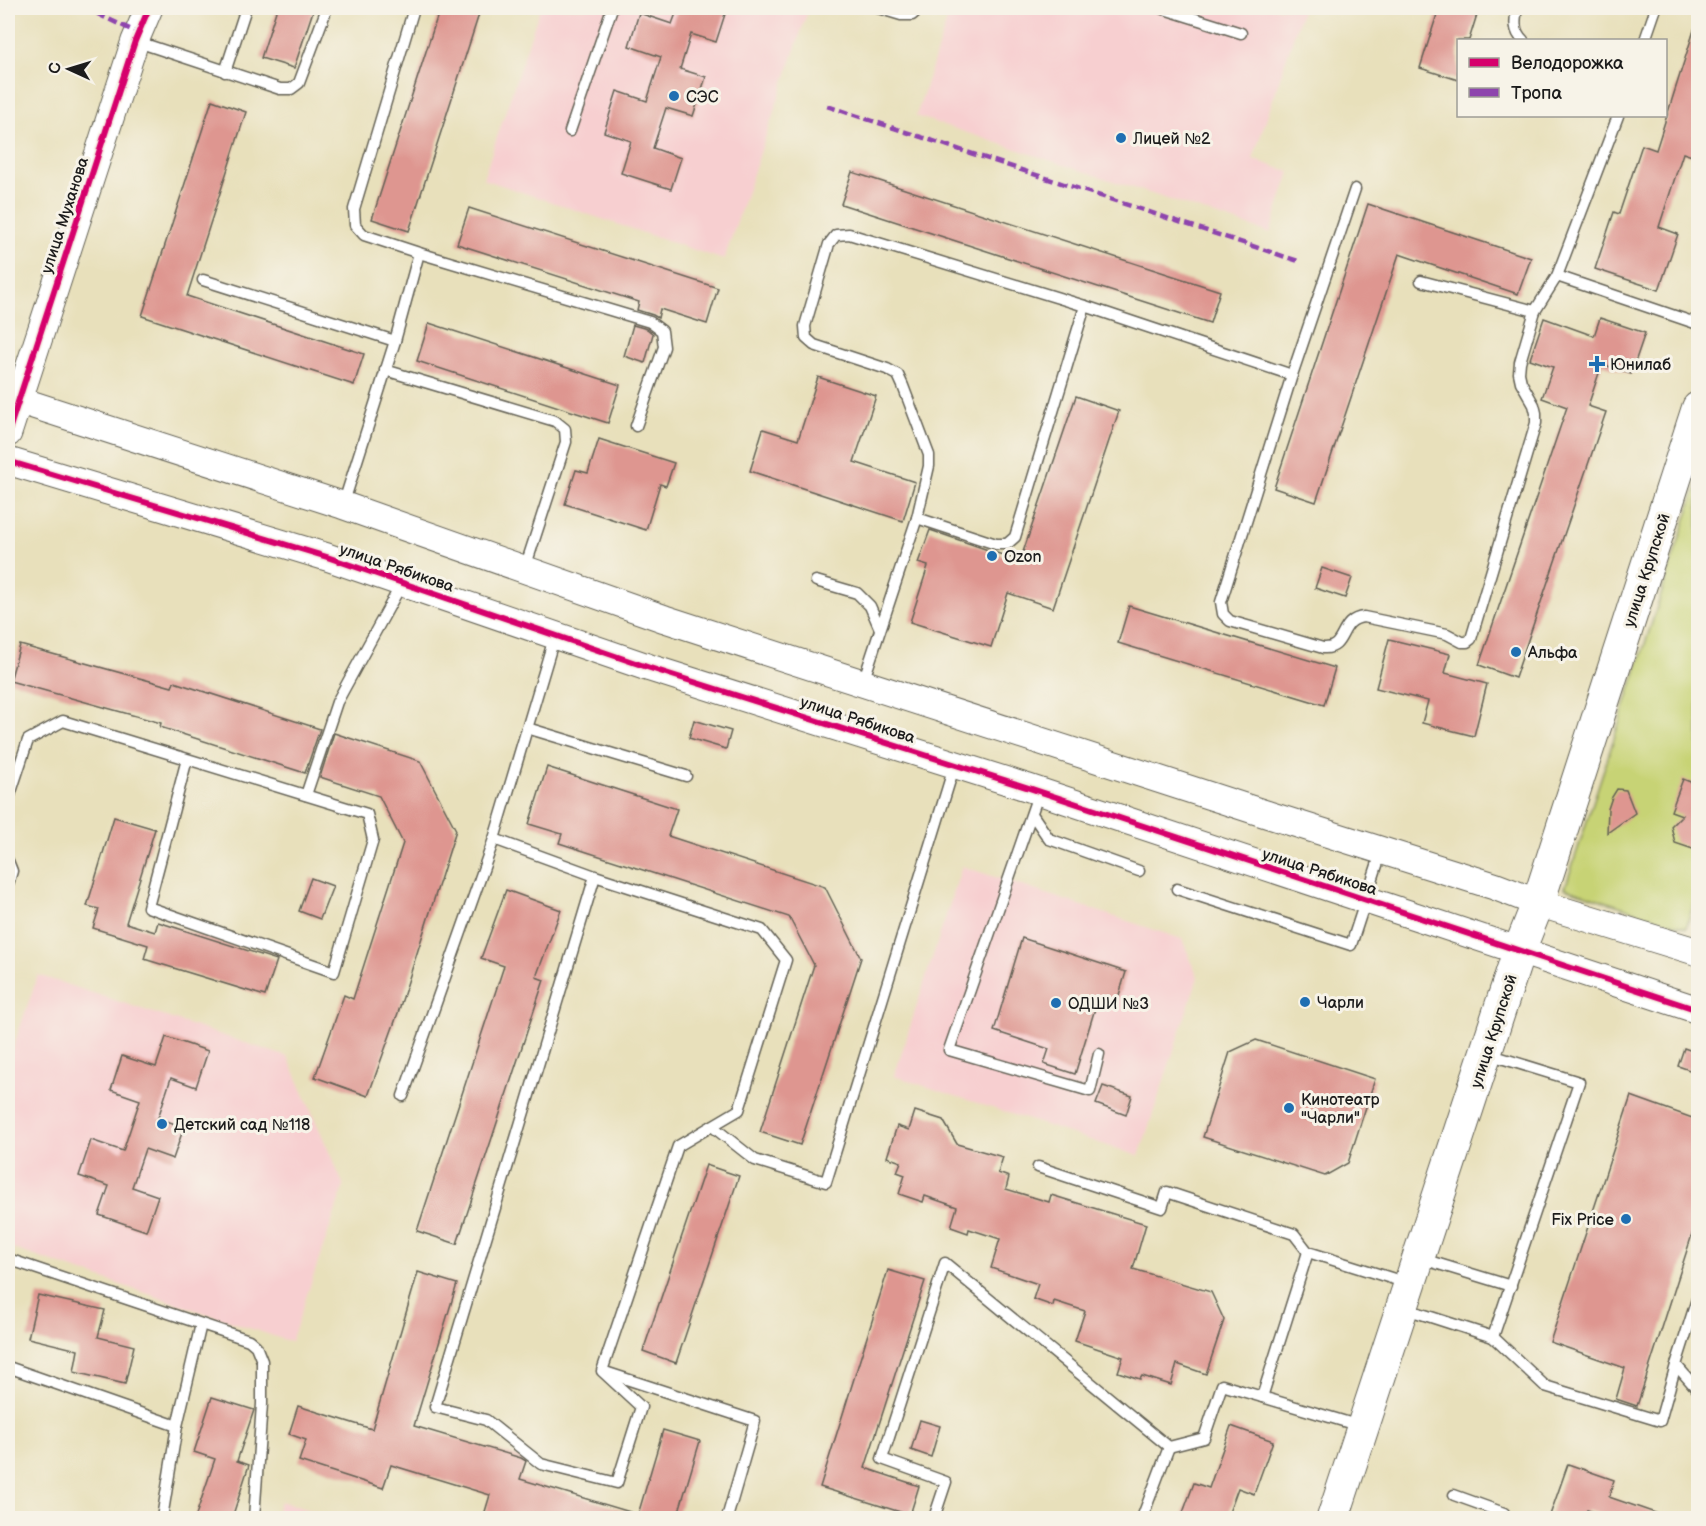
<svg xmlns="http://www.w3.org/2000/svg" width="1706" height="1526" font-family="'Balsamiq Sans',sans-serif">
  <rect width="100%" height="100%" fill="#f7f3e8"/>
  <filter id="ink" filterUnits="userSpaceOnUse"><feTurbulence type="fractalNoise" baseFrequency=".0167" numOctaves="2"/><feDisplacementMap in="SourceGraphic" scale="12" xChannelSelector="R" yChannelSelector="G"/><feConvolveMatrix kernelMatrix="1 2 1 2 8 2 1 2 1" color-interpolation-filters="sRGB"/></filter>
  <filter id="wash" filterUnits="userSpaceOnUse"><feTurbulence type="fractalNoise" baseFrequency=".008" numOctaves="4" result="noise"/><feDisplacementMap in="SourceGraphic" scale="24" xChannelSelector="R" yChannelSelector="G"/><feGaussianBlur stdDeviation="1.35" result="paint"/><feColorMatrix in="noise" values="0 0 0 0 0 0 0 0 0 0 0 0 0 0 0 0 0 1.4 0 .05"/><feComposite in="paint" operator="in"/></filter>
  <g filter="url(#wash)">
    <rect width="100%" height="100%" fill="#e8e0bb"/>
    <g fill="#f7cfd0">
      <path d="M540,8H809L724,260L483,179Z"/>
      <path d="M951,8H1303L1253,159L1290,172L1270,233L916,116Z"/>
      <path d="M962,866L1182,939L1198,977L1139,1156L894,1076Z"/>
      <path d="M38,975L288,1057L344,1186L291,1342L8,1247V1062Z"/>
      <path d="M280,1501L336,1518H274Z"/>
    </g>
    <path fill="#c7d375" stroke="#727848" stroke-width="1.5" d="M1698,482V889L1686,928L1565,888Z"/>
    <g id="blocks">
      <g fill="#de9690">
        <path d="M277,8H314L294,68L261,58Z"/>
        <path d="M440,8H481L409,231L372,219Z"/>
        <path d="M678,8H727L716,42L691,34L680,69L706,77L693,116L666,108L653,148L681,158L671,189L621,173L631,141L604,132L617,91L647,101L661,57L629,46L639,13L672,24Z"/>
        <path d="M1439,8H1479L1469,40H1458V80L1420,68Z"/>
        <path d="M1695,27H1698V158L1683,153L1659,227L1678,234L1659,290L1595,269L1614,212L1619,214L1642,145L1656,150Z"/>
        <path d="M212,100L246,112L187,296L364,354L354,385L142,316Z"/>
        <path d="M852,172L1220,291L1210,323L841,204Z"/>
        <path d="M1368,204L1531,258L1518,294L1399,254L1316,502L1274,488Z"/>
        <path d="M469,208L718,288L707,324L660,309L658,318L653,315L637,310L639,302L457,244Z"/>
        <path d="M1544,318L1594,336L1600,318L1645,333L1631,374L1602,364L1588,406L1606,412L1515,678L1479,665L1567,407L1542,398L1553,367L1530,359Z"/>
        <path d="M429,323L620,385L608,423L417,361Z"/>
        <path d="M633,325L647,329L653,334L645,363L624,356Z"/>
        <path d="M818,377L876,396L854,462L915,482L903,521L750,471L763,429L798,440Z"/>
        <path d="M1076,396L1119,411L1053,608L1008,593L991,647L910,622L928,566L918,563L930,530L1020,561Z"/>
        <path d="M599,439L674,463L666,486L660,484L646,530L565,504L576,470L588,473Z"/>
        <path d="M1322,568L1352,578L1345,598L1315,588Z"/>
        <path d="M1129,606L1335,668L1324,705L1118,643Z"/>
        <path d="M1389,639L1450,654L1445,673L1487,684L1474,736L1422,723L1428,701L1376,688Z"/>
        <path d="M20,645L172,687L174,682L320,729L305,773L160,727L161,723L10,681Z"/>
        <path d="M694,720L731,731L726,749L689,738Z"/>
        <path d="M334,733L420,761L456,830L398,1013L368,1096L315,1077L344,995L353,999L403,843L379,796L320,777Z"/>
        <path d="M547,767L677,809L668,836L825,887L861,958L800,1145L760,1132L814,965L789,917L559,843L562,834L529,824Z"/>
        <path d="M1683,779L1698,785V834L1693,849L1675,843L1671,826L1682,815L1671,811Z"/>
        <path d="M1617,789L1626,790L1635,813L1607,833L1608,809L1612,797Z"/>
        <path d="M114,817L155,829L126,923L155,932L158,922L277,960L265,996L144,959L148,945L93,928L99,909L87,906Z"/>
        <path d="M311,878L333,886L320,919L299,911Z"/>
        <path d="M506,890L561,910L536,977L544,980L457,1244L417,1231L504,966L481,958Z"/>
        <path d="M1022,938L1126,972L1115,1008L1097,1002L1075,1074L1044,1064L1049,1049L994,1031Z"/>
        <path d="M166,1037L208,1051L196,1087L171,1078L158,1118L184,1127L173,1159L145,1149L132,1187L158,1196L146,1231L99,1215L109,1186L79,1176L91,1140L123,1151L140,1100L111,1090L122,1056L156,1067Z"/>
        <path d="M1256,1040L1375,1079L1348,1163L1325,1176L1203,1137L1230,1052Z"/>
        <path d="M1684,1048L1698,1053V1073L1678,1066Z"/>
        <path d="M1103,1086L1132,1096L1126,1115L1096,1104Z"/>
        <path d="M1631,1096L1698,1120V1216L1637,1406L1616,1399L1625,1368L1550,1342Z"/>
        <path d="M915,1111L943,1120L957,1144L1003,1157L998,1173L1009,1177L1006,1189L1049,1202L1051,1195L1146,1224L1133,1269L1211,1292L1224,1320L1206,1374L1177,1364L1171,1385L1142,1376L1140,1379L1118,1372L1123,1357L1075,1341L1085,1311L1054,1301L1053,1306L1033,1299L1038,1284L991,1268L1000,1239L969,1229L968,1233L951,1227L957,1207L925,1196L923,1202L899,1194L905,1175L897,1172L901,1162L887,1157L897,1126L909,1130Z"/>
        <path d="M706,1165L739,1176L676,1363L643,1351Z"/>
        <path d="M888,1270L925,1281L865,1468L919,1486L910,1515L820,1487Z"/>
        <path d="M418,1272L457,1284L414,1426L521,1458L526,1461L520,1479L637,1514V1518H496L484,1515L490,1495L391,1465L383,1488L299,1461L306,1440L289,1434L298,1406L372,1429Z"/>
        <path d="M38,1295L105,1310L98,1337L134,1346L125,1384L74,1372L78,1350L28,1338Z"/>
        <path d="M212,1397L254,1410L237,1461L249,1465L232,1518H195L215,1459L194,1452Z"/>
        <path d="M920,1420L940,1426L931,1457L911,1450Z"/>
        <path d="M1231,1426L1273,1441L1254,1494L1238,1488L1227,1518H1181L1194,1483L1209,1488Z"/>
        <path d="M663,1430L700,1441L677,1518H637Z"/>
        <path d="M1568,1464L1614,1480L1609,1497L1664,1516V1518H1612L1587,1510L1584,1518H1549Z"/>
      </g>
    </g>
  </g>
  <g filter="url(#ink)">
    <use href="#blocks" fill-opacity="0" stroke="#636154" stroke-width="1.5"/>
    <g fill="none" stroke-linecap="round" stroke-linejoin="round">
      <g stroke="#636154" stroke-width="13">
        <g id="service">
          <path d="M878,8L901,15H912L920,8"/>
          <path d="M1161,8L1241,33"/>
          <path d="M1517,8C1515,20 1513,31 1523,40"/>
          <path d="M1645,40L1656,8"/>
          <path d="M135,41L280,89H291L299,83L327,8"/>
          <path d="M225,72L246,8"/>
          <path d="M570,131L612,8"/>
          <path d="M1355,189L1292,375L1221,602L1223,614L1230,621L1323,648C1347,650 1338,619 1364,617L1447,634L1462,642H1467L1471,639L1536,423V413L1534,405L1521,382L1519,373L1520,362L1535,311L1557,276L1618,116"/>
          <path d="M419,253L650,322L662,331L664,347L636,426"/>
          <path d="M1557,276L1698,324"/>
          <path d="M203,280L395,341L343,505"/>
          <path d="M1421,281L1535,311"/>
          <path d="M395,341L419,253L364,235L355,225L354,209L414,8"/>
          <path d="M385,370L555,421L565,429L566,442L525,568"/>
          <path d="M917,518L996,544H1007L1015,537L1085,306"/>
          <path d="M816,581L857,593L870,606L880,629"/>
          <path d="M555,635L494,839L595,876L435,1407L486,1420L541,1464L617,1483L641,1407L602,1371L678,1146L739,1110L786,960L762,930L595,876"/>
          <path d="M863,682L917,518L929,466V455L903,386L898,375L887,369L814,345L806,338L805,326L829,244L836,235L849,234L1085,306L1292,375"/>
          <path d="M527,728L686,776"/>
          <path d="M1039,792L949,1050L1090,1091L1099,1054"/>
          <path d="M306,795L337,702L402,583"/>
          <path d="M8,801L28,740L63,721L367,814L373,840L334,972L148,907L187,759"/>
          <path d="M1032,814L1049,839L1139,871"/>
          <path d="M8,861L12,871L8,884"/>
          <path d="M1177,889L1351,945L1382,850"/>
          <path d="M403,1096L494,839"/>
          <path d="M712,1126L755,1160L826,1182L955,764"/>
          <path d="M1038,1167L1162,1208L1167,1192L1294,1234L1308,1252"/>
          <path d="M1419,1258L1511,1286"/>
          <path d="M8,1259L249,1340L256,1346L262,1361V1404L254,1518"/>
          <path d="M1698,1296L1676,1365L1698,1390"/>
          <path d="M1403,1308L1493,1337L1579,1082L1488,1054"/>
          <path d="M1493,1337L1545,1386L1660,1421L1676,1365"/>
          <path d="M8,1367L177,1426"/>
          <path d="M605,1372L755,1421L727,1518"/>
          <path d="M1262,1397L1308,1252L1407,1283"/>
          <path d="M1169,1447L1204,1438L1222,1385L1360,1426"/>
          <path d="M1454,1495L1504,1513L1502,1518"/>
          <path d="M162,1518L177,1426L201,1324"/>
          <path d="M934,1518L946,1482L882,1459L945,1263L1169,1447"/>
          <path d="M1142,1518L1169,1447"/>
        </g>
      </g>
      <g stroke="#636154" stroke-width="29">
        <g id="tertiary">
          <path d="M18,400L342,505L665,619L1269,815L1494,886L1538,903L1698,952"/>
          <path d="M8,433L135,41L149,8"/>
          <path d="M8,461L327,557L650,668L1029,788L1698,1010"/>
        </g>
      </g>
      <g stroke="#636154" stroke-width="34">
        <path id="secondary" d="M1333,1518L1519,951L1538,903L1698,408"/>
      </g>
      <use href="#service" stroke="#fff" stroke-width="10"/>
      <use href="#tertiary" stroke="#fff" stroke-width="27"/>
      <use href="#secondary" stroke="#fff" stroke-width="32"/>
      <g stroke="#8e44ad" stroke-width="4.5" stroke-dasharray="9 4.5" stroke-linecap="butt">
        <path d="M85,8L138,33"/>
        <path d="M827,106L1298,261"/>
      </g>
      <g stroke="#f7f3e8" stroke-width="10">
        <g id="cycleway">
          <path d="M8,433L135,41L149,8"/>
          <path d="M8,461L327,557L650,668L1029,788L1698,1010"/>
        </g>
      </g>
      <use href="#cycleway" stroke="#d6006c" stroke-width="6"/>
    </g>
  </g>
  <g fill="#1f6fb2" stroke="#f7f3e8" stroke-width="2">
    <circle cx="674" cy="96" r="6"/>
    <circle cx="1121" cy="138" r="6"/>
    <path d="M1594 355h6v6h6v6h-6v6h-6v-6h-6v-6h6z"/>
    <circle cx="992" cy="556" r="6"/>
    <circle cx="1516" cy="652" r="6"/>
    <circle cx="1305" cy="1002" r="6"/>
    <circle cx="1056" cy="1003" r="6"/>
    <circle cx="1289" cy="1108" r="6"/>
    <circle cx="162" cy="1124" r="6"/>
    <circle cx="1626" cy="1219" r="6"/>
  </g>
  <g text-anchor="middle" stroke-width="6" stroke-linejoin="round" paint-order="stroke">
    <g font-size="16" fill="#1c1c1c" stroke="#f7f3e8" text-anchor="start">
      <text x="686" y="102">СЭС</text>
      <text x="1133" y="144">Лицей №2</text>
      <text x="1610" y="370">Юнилаб</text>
      <text x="1004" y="562">Ozon</text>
      <text x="1528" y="658">Альфа</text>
      <text x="1317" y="1008">Чарли</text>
      <text x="1068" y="1009">ОДШИ №3</text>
      <text x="1301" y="1105">Кинотеатр<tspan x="1301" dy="18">"Чарли"</tspan></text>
      <text x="174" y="1130">Детский сад №118</text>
      <text x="1614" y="1225" text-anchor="end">Fix Price</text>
    </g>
    <g font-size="16" fill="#1c1c1c" stroke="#f7f3e8">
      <text transform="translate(64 215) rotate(-72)" y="6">улица Муханова</text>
      <text transform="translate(397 567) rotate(19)" y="6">улица Рябикова</text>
      <text transform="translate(1646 570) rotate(-72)" y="6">улица Крупской</text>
      <text transform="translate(858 719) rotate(18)" y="6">улица Рябикова</text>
      <text transform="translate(1320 871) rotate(18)" y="6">улица Рябикова</text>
      <text transform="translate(1493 1031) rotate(-72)" y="6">улица Крупской</text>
    </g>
  </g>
  <rect width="1706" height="1526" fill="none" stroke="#f7f3e8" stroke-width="30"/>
  <rect x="1457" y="39" width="210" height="78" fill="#f7f3e8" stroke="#9f9d96" stroke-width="1.5"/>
  <rect x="1469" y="58" width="30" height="9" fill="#d6006c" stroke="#9f9d96" stroke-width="1.5"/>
  <text x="1511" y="69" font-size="18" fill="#1c1c1c">Велодорожка</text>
  <rect x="1469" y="88" width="30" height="9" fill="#8e44ad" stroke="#9f9d96" stroke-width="1.5"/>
  <text x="1511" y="99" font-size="18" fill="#1c1c1c">Тропа</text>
  <g transform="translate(69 69) rotate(274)" stroke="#f7f3e8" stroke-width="4.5" paint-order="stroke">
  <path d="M0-4.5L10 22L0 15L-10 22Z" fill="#1c1c1c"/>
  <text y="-9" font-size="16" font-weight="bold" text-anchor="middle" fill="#1c1c1c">С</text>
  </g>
</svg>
